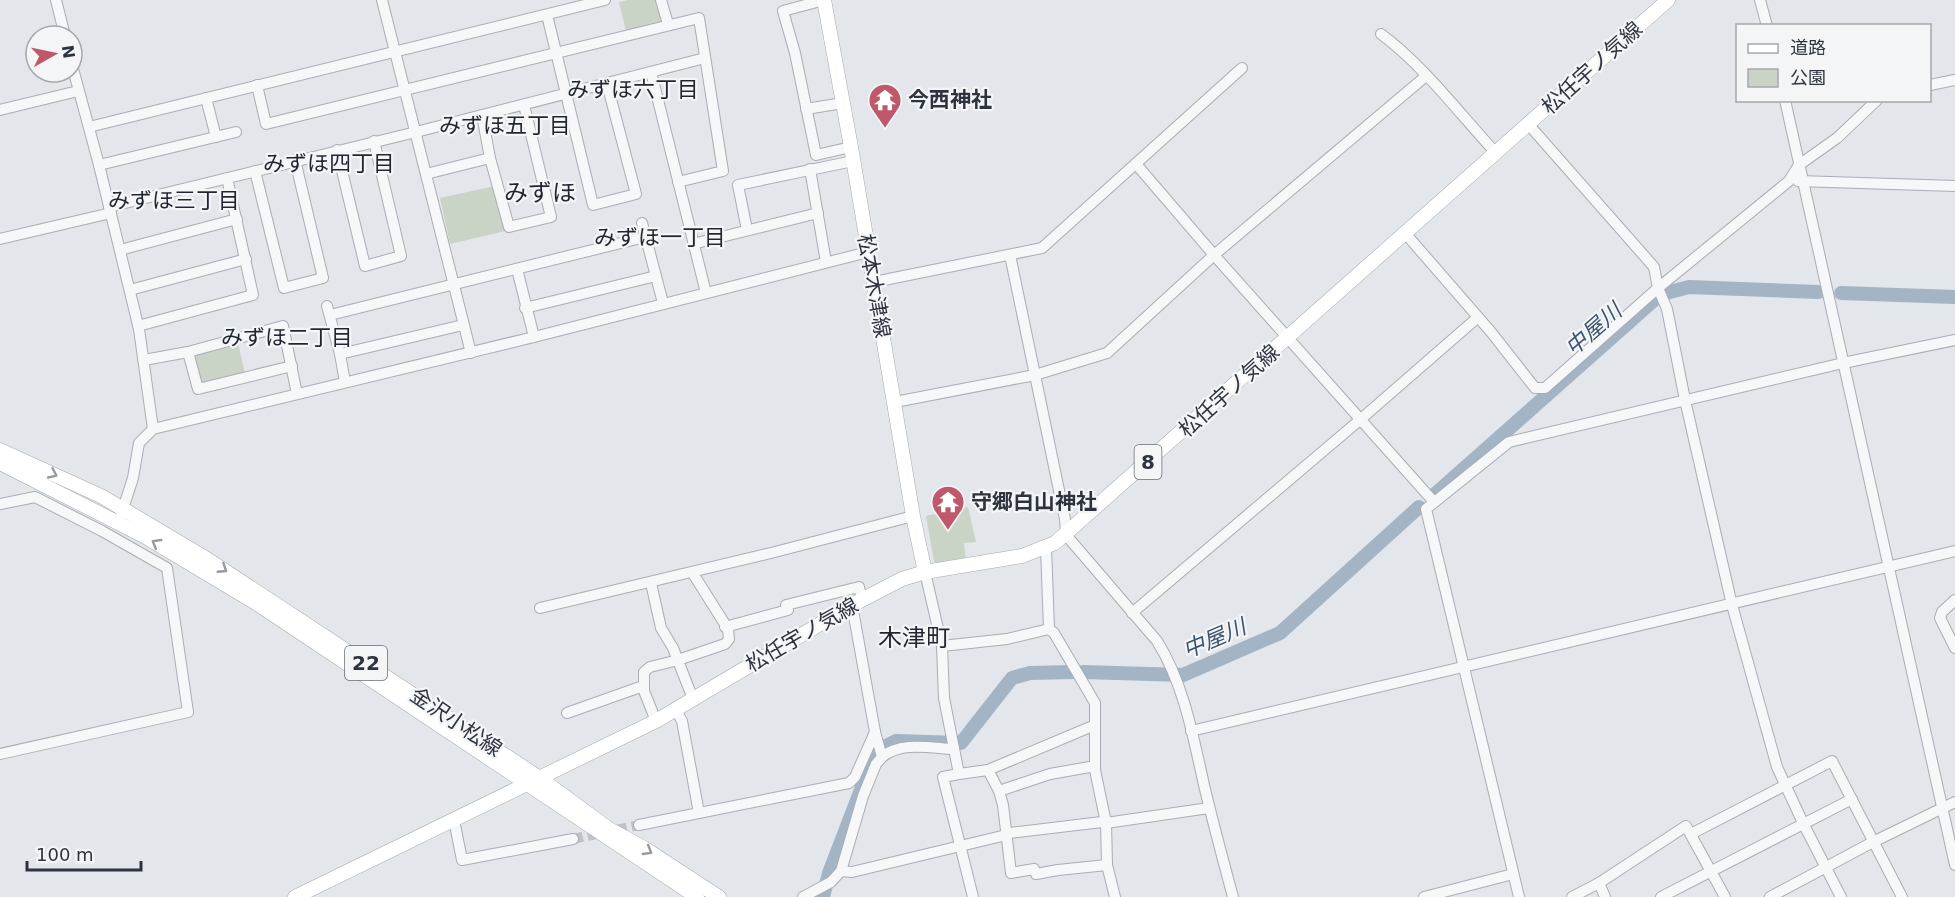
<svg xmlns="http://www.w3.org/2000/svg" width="1955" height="897" font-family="'DejaVu Sans','Noto Sans JP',sans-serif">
  <rect width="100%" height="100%" fill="#e3e6ea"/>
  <g fill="#c9d3c6">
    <path d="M628,0H657L664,22L626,31L619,2Z"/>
    <path d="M495,186L505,231L450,244L440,198Z"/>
    <path d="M238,343L245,374L201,385L193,354Z"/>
    <path d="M968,507L976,542L964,543L966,561L941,565L934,561L926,516Z"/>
  </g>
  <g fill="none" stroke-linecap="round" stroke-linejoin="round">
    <g stroke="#a3b4c5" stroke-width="14">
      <path d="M1841,293L1955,297"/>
      <path d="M1433,496L1654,300L1666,293L1689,287L1818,292"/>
      <path d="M1083,672L1183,675L1280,633L1419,507"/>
      <path d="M823,897L829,873L876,751L896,741L961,743L1012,678L1030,673L1073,672"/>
    </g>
    <path stroke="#bfc2c8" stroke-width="10" stroke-dasharray="10 5" stroke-linecap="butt" d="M573,839L639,825"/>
    <g stroke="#a9adb4" stroke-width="12">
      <g id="minor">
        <path d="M56,0L65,36"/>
        <path d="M382,0L471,353"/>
        <path d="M661,0L668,24"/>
        <path d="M824,0L783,11L795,53L816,155L851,147"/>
        <path d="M1760,0L1767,26"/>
        <path d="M547,15L593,205L636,194L607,84"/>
        <path d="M1381,34C1424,66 1459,113 1495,152"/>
        <path d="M72,65L99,165L139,329L153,429"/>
        <path d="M651,72L706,293"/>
        <path d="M257,85L266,124L699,18L723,171L678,182"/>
        <path d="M1930,85L1955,80"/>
        <path d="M206,98L216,137"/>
        <path d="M1785,100L1955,865"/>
        <path d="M806,109L843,103"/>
        <path d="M0,110L78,91"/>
        <path d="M482,115L490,158L509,227L551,217L524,105"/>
        <path d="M1529,125L1654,267L1658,288L1667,309L1685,400L1732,605L1777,767L1804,825L1841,897"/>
        <path d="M89,127L605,0"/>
        <path d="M337,150L365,266L401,256L374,141"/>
        <path d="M1136,164L1214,255L1434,502"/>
        <path d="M99,165L236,132"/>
        <path d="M810,169L826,262"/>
        <path d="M255,171L284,288L323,278L295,160"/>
        <path d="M426,174L490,158"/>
        <path d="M1798,181L1955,186"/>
        <path d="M109,207L416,132L705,58"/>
        <path d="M642,223L663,303"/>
        <path d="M747,230L738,185L853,161"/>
        <path d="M1405,233L1491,332L1535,388H1545L1658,288L1789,181L1799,165L1837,138L1877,100"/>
        <path d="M0,239L111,213"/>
        <path d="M693,244L818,213"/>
        <path d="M120,250L237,219"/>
        <path d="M1010,255L1065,519L1066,535L1157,641C1184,684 1193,736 1204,785C1213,823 1223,860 1233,897"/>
        <path d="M517,269L534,337"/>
        <path d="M874,282L1042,248L1242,68"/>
        <path d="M130,290L246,259"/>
        <path d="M327,306L340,354L345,382"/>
        <path d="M525,308L656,276"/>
        <path d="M330,315L645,237"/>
        <path d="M138,326L253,295L227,178"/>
        <path d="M188,352L198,389L292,366"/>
        <path d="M340,354L463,325"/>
        <path d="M144,360L188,352L283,326L297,394"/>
        <path d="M895,402L1035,375L1107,353L1214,255L1426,76"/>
        <path d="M0,504L35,497L102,531L167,568L188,712L0,754"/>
        <path d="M121,515L133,478L139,443L153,429L534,337L868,252"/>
        <path d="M1046,548L1049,629L1054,633L1095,703V770L1106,823L1107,865L1115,897"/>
        <path d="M925,572L942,646L944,698L959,774L988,770L1095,725"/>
        <path d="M651,583L661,628L673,648L693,699"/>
        <path d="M1955,600L1942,612L1940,618L1955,648"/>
        <path d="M786,605L859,587L862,600"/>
        <path d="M540,608L771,553L913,516"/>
        <path d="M1132,613L1361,419L1477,318"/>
        <path d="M725,627L788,610"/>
        <path d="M942,646L1007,639L1049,629"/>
        <path d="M676,710L682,721L699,813"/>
        <path d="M567,713L643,686"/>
        <path d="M656,721L644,691V672L650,667L678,660L725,644L729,639L728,629L692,572"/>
        <path d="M1191,731L1955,551"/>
        <path d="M882,757C901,741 931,748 954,749"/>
        <path d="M988,770L999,791L1050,774L1095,766"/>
        <path d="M959,774L943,777L973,897"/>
        <path d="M999,791L1003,805L1011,873L1034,869L1036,874L1058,870L1107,865"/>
        <path d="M454,820L462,860L573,839"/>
        <path d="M639,825L849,783L855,777L875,732"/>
        <path d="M1691,834L1832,761L1902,897"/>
        <path d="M841,871L852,872L1002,836L1009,833L1102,822L1106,823L1209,808"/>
        <path d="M1599,883L1605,897"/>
        <path d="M803,897L831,882L841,871L863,796L876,764L882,757L875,732L852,605"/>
        <path d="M1424,897L1513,874"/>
        <path d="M1519,897L1426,509L1509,442L1843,363L1955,340"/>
        <path d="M1572,897L1599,883L1686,826L1725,897"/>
        <path d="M1661,897L1852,799"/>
        <path d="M1770,897L1873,842L1955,802"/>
      </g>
    </g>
    <g stroke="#a4abb4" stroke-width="15">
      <g id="major">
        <path d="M824,0L851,147L913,516L925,572"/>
        <path d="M0,450L101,496L207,559L538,777L609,829L644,848L719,897"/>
        <path d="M0,463L144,536L256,603L697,897"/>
        <path d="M295,897L656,721L852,605L902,579L925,572L1022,556L1055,543L1668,0"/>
      </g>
    </g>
    <use href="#minor" stroke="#f6f7f8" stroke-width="10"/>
    <use href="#major" stroke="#fff" stroke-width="14"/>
  </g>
  <defs><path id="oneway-chevron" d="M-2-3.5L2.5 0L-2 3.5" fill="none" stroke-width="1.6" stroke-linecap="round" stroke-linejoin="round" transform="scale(1.5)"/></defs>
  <g stroke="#969aa0">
    <use href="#oneway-chevron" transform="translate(53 474) rotate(25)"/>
    <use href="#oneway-chevron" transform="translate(156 543) rotate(-149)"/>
    <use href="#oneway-chevron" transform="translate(223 569) rotate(33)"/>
    <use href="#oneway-chevron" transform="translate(648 851) rotate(31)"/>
  </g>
  <defs>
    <g id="temple-pin" transform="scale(1.725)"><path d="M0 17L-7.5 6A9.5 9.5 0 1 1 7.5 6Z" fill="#bf586a" stroke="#f3f5f7"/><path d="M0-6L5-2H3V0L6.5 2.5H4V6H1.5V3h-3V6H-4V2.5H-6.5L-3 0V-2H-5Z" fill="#fff"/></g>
  </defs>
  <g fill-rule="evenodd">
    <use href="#temple-pin" x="885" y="100"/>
    <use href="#temple-pin" x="948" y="502"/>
  </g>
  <g text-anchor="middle" stroke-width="4.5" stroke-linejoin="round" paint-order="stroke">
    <g fill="#f3f5f7" stroke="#686e77" stroke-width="1.5">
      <rect x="1134.5" y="445" width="27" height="34" rx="4.5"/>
      <rect x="345" y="646" width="42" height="34" rx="4.5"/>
    </g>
    <g font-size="20" font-weight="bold" fill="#2d3440">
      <text x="1148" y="469">8</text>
      <text x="366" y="670">22</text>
    </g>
    <g font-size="21" fill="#2d3440" stroke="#f3f5f7">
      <text transform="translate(1592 68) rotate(-42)" y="7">松任宇ノ気線</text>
      <text transform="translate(874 286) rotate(80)" y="7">松本木津線</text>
      <text transform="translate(1229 391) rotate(-42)" y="7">松任宇ノ気線</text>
      <text transform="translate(802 635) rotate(-30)" y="7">松任宇ノ気線</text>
      <text transform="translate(456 722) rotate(34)" y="7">金沢小松線</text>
    </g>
    <g font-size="21" font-weight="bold" fill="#2d3440" stroke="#f3f5f7" text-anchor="start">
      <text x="908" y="107">今西神社</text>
      <text x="971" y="509">守郷白山神社</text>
    </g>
    <g font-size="22" fill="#1f2631" stroke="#f3f5f7">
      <text x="633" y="97">みずほ六丁目</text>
      <text x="505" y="133">みずほ五丁目</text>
      <text x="329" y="171">みずほ四丁目</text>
      <text x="174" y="208">みずほ三丁目</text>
      <text x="660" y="245">みずほ一丁目</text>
      <text x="287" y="345">みずほ二丁目</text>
    </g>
    <g font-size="22" font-style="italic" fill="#3c546f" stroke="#f3f5f7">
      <text transform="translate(1593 329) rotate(-41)" y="8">中屋川</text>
      <text transform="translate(1214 638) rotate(-23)" y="8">中屋川</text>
    </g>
    <g font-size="24" fill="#1f2631" stroke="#f3f5f7">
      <text x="540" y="201">みずほ</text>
      <text x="914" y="646">木津町</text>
    </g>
  </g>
  <rect x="1736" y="24" width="195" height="78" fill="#f3f5f7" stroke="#a4a8ae" stroke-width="1.5"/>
  <rect x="1748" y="44" width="30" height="9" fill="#ffffff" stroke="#a4a8ae" stroke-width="1.5"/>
  <text x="1790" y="54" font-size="18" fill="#2d3440">道路</text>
  <rect x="1748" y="69" width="30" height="18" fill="#c9d3c6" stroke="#a4a8ae" stroke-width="1.5"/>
  <text x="1790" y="84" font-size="18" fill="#2d3440">公園</text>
  <g transform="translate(54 54) rotate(81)"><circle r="28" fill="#f3f5f7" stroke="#a4a8ae" stroke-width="1.5"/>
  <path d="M0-4.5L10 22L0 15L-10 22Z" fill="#bf586a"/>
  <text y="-9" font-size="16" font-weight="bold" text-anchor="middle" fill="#2d3440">N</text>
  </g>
  <path d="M27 861v9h114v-9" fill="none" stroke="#2d3440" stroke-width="3"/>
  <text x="36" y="861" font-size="18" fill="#2d3440" stroke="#f3f5f7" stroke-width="4.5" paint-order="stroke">100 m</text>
</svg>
